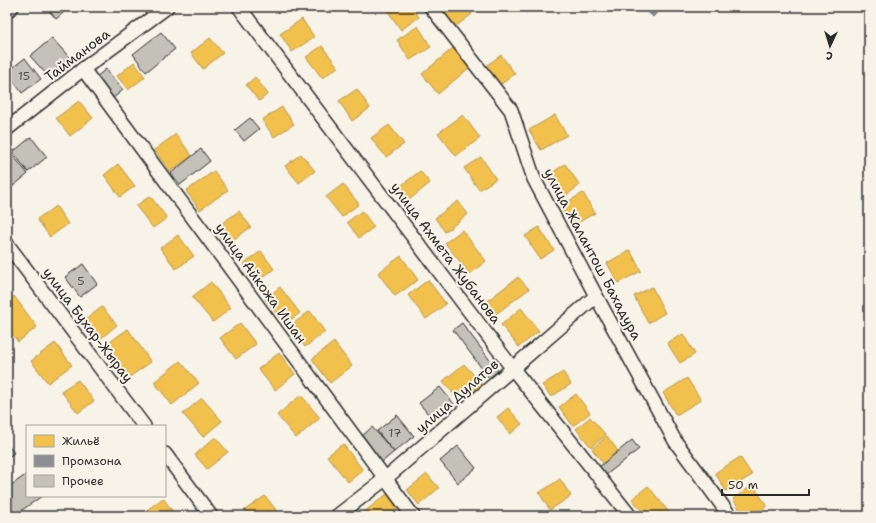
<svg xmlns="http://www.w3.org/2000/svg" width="876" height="523" font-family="'Shantell Sans',sans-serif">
  <rect width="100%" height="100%" fill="#f7f3e8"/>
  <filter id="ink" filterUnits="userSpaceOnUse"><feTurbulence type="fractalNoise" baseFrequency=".025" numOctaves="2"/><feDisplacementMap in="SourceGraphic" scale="8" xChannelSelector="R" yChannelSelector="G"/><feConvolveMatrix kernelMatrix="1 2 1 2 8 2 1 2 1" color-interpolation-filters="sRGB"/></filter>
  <g filter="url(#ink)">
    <g fill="#f2c14e" stroke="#b69444">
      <path d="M392,7H411L419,17L401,30L387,10Z"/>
      <path d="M441,7H467L472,14L455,27Z"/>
      <path d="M302,19L314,37L292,52L280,34Z"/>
      <path d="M418,26L431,47L410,60L397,40Z"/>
      <path d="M210,38L223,53L203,69L191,53Z"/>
      <path d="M322,46L338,67L322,78L306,57Z"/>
      <path d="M453,48L469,68L438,94L422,74Z"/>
      <path d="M501,55L515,74L500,85L486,66Z"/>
      <path d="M134,62L145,77L128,90L117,76Z"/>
      <path d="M255,77L268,94L259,101L246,85Z"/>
      <path d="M357,89L370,108L352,121L339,101Z"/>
      <path d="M79,101L93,118L70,136L56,118Z"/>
      <path d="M282,107L294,124L274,137L262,120Z"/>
      <path d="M463,115L480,138L456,156L438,133Z"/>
      <path d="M555,115L567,135L541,150L529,130Z"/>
      <path d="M389,125L404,144L386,157L371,138Z"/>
      <path d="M176,134L192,156L170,171L154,150Z"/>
      <path d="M301,154L315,171L299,183L285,166Z"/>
      <path d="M481,157L496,179L479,190L464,168Z"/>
      <path d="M118,164L135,186L120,197L104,175Z"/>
      <path d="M565,164L580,185L561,199L546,177Z"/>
      <path d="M214,171L228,190L200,210L186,191Z"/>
      <path d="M420,171L430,183L409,200L398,188Z"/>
      <path d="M343,184L359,204L342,217L326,197Z"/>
      <path d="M583,193L595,213L572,226L560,206Z"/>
      <path d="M150,196L167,218L153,228L136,206Z"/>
      <path d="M458,201L468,214L445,232L435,218Z"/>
      <path d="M56,206L68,224L50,237L37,219Z"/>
      <path d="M239,211L251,227L226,245L214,229Z"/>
      <path d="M362,211L374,227L359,238L347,222Z"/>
      <path d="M539,227L554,250L540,259L525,236Z"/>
      <path d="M462,230L486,261L470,274L445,243Z"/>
      <path d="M178,235L194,256L176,269L160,248Z"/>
      <path d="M630,250L641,271L618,283L607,263Z"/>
      <path d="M261,251L274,269L256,282L243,264Z"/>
      <path d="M401,256L418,280L395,296L378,273Z"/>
      <path d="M518,277L529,289L492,317L482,305Z"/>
      <path d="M428,280L446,304L426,319L408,295Z"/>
      <path d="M211,282L231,308L213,322L192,297Z"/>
      <path d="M280,287L300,313L285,324L265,299Z"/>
      <path d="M652,287L665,313L648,323L634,296Z"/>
      <path d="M14,296L37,327L18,342L7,327V302Z"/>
      <path d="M102,307L117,325L100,339L85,320Z"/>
      <path d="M521,308L539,331L519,347L501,325Z"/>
      <path d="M310,311L325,332L305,347L290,326Z"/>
      <path d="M240,323L256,344L236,359L220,338Z"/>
      <path d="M128,329L151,362L128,378L105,345Z"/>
      <path d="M683,334L695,354L680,363L667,343Z"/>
      <path d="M334,342L352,366L330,383L312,359Z"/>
      <path d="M55,343L72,365L48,383L31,361Z"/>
      <path d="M279,353L295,374L275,390L258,369Z"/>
      <path d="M180,361L199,383L172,405L154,382Z"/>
      <path d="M464,364L482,384L460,402L443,381Z"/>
      <path d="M563,372L571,384L551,397L542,385Z"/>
      <path d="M687,378L701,400L676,415L663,393Z"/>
      <path d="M78,380L94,401L78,413L61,391Z"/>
      <path d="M576,394L590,413L573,426L559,407Z"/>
      <path d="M301,395L320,418L296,438L277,415Z"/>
      <path d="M202,398L222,421L203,437L183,414Z"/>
      <path d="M508,408L522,424L510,434L497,417Z"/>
      <path d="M590,417L606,435L591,447L576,429Z"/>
      <path d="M607,436L618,451L603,463L592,449Z"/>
      <path d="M215,437L228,452L207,469L195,455Z"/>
      <path d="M343,444L363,470L348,482L327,456Z"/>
      <path d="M740,457L752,475L726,491L715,473Z"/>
      <path d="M427,474L439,488L419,505L407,490Z"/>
      <path d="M560,479L571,496L550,510L539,493Z"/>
      <path d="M753,485L767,506L752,516H744L733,499Z"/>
      <path d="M648,486L672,516H646L632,499Z"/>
      <path d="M387,494L398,509L388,516H359Z"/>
      <path d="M265,496L281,516H250L245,510Z"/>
      <path d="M163,498L176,516H139Z"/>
    </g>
    <path fill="#8d8d92" stroke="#707073" d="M642,7H662L653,17Z"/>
    <g fill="#c4c1b9" stroke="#2b2b2b">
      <path d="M46,7H70L56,19Z"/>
      <path d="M161,32L175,49L146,72L133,54Z"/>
      <path d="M52,38L70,58L48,76L30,56Z"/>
      <path d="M25,58L41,79L22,93L7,72Z"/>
      <path d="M106,69L123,90L112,99L95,78Z"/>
      <path d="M250,118L259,129L244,141L235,130Z"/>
      <path d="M31,137L47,157L28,172L13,152Z"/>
      <path d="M201,149L210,161L180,185L171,173Z"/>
      <path d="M11,153L28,174L7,191V156Z"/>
      <path d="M83,264L97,284L80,297L65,277Z"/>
      <path d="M462,323L498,371L489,378L453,330Z"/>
      <path d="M440,387L454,404L434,421L419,403Z"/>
      <path d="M397,415L414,436L394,452L377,431Z"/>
      <path d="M372,427L394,452L382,462L361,437Z"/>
      <path d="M632,440L639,449L606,475L599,467Z"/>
      <path d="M7,444L14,453L7,458Z"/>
      <path d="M458,446L476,468L458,483L440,461Z"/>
      <path d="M27,474V496H42L15,515L7,503V488Z"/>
    </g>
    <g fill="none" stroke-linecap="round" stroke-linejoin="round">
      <g stroke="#2b2b2b" stroke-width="16">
        <g id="street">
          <path d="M239,7L513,369L630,516"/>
          <path d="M431,7L511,110L534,179L596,296L675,441L730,516"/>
          <path d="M7,11L12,7"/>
          <path d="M83,69L413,516"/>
          <path d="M7,129L83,69L167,7"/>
          <path d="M7,244L144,426"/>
          <path d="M165,454L211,516"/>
          <path d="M337,516L385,479L596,296"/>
        </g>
      </g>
      <use href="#street" stroke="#f7f3e8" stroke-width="13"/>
    </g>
  </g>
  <g text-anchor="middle" stroke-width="4" stroke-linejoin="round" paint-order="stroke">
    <g font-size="12" fill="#51504e">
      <text x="24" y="80">15</text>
      <text x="81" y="285">5</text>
      <text x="395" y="437">17</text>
    </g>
    <g font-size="14" fill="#2b2b2b" stroke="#f7f3e8">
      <text transform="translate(77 55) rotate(-37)" y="5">Тайманова</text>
      <text transform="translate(446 253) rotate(53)" y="5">улица Ахмета Жубанова</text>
      <text transform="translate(593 254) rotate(62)" y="5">улица Жалантош Бахадура</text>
      <text transform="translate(261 283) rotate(54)" y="5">улица Айкожа Ишан</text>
      <text transform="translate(88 325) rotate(53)" y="5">улица Бухар-Жырау</text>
      <text transform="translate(457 396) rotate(-41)" y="5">улица Дулатов</text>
    </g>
  </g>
  <rect width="876" height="523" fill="none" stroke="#f7f3e8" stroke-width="24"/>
  <rect x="12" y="12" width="852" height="499" fill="none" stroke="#2b2b2b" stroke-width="1.5" filter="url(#ink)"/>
  <rect x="26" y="425" width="140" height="72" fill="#f7f3e8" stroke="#a5a39c"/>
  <rect x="34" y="435" width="20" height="12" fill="#f2c14e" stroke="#a5a39c"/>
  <text x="62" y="445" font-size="12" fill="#2b2b2b">Жильё</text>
  <rect x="34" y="455" width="20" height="12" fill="#8d8d92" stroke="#a5a39c"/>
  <text x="62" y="465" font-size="12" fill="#2b2b2b">Промзона</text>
  <rect x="34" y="475" width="20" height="12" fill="#c4c1b9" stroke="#a5a39c"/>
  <text x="62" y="485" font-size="12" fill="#2b2b2b">Прочее</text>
  <g transform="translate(830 46) rotate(184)" stroke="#f7f3e8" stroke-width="3" paint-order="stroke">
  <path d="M0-3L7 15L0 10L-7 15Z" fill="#2b2b2b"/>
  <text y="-6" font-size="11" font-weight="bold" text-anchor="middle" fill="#2b2b2b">С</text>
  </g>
  <path d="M722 489v6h87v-6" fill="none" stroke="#2b2b2b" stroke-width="2"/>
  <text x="728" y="489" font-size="12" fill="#2b2b2b" stroke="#f7f3e8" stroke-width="3" paint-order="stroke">50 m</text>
</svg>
